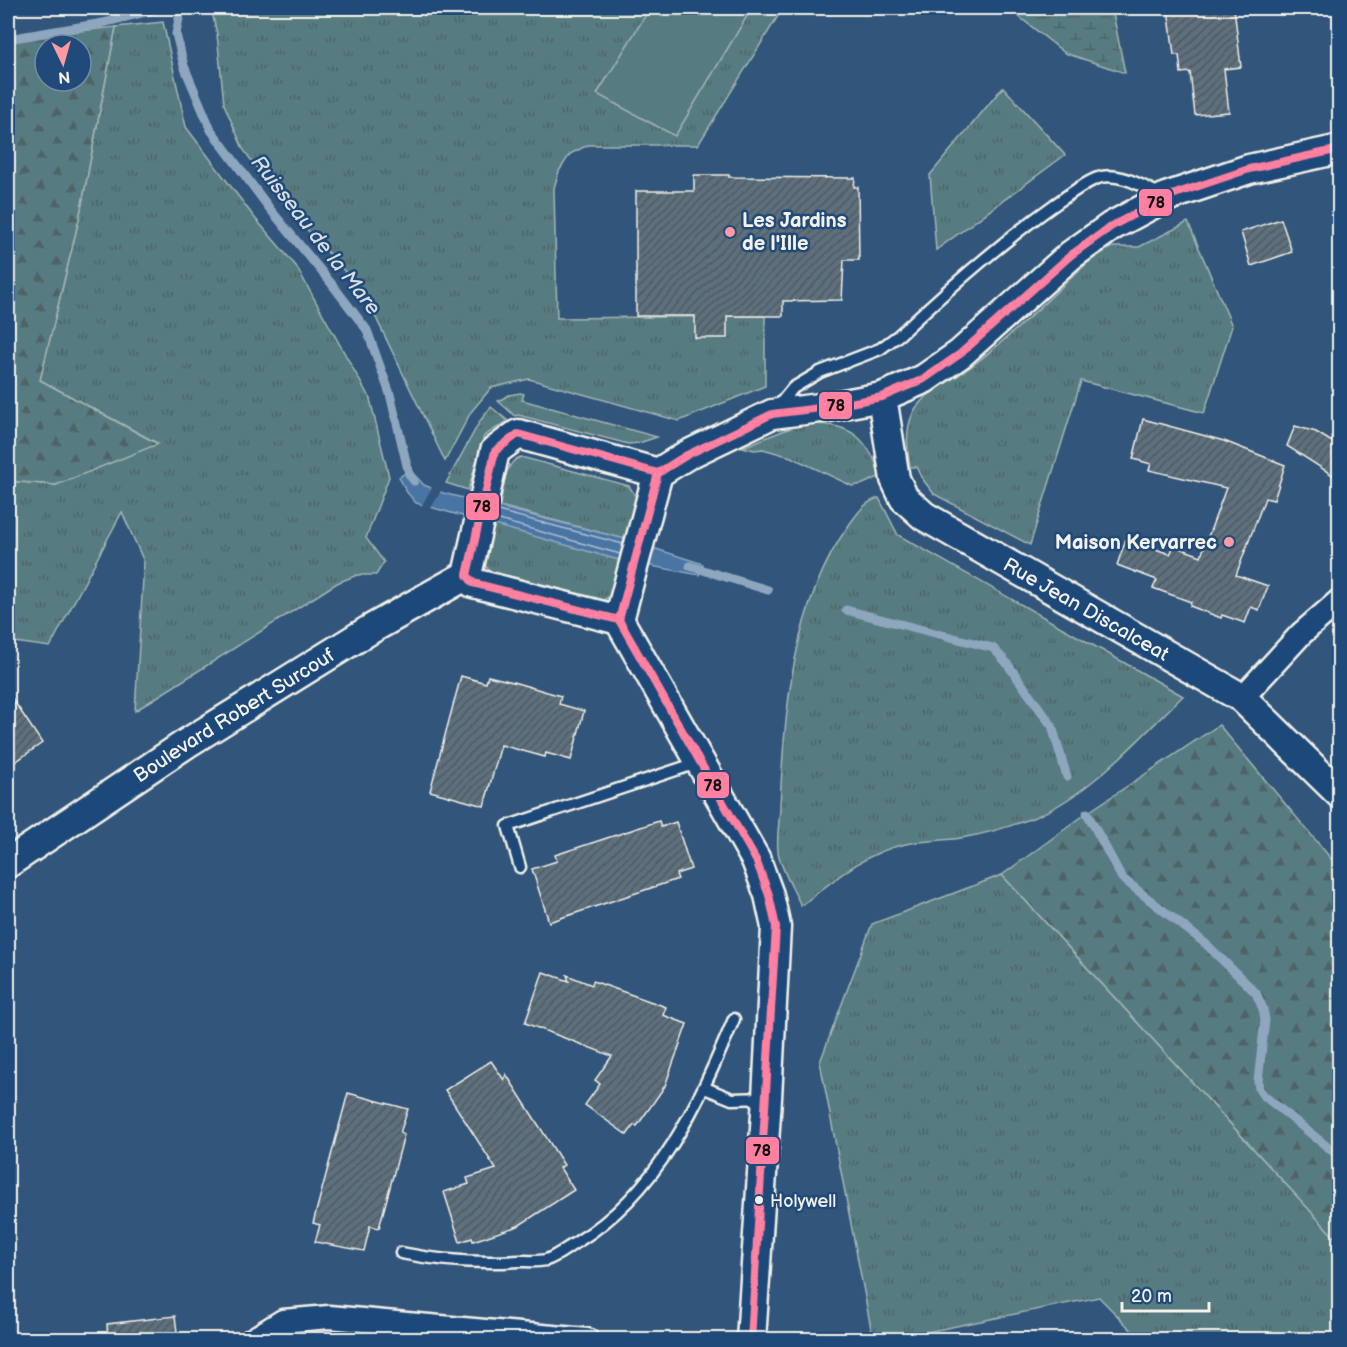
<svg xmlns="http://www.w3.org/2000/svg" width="1347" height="1347" font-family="'Balsamiq Sans',sans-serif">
  <defs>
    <pattern id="grass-tufts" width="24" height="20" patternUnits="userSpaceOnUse" patternTransform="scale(1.5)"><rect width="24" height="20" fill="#567b81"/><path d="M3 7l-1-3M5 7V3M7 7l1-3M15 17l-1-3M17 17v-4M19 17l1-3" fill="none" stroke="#506466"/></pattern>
    <pattern id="forest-firs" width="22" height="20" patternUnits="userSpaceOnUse" patternTransform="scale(1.5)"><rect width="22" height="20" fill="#567b81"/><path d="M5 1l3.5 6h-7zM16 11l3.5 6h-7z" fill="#506466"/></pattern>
    <pattern id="wetland-marsh" width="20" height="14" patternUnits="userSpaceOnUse" patternTransform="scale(1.5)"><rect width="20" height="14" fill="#567b81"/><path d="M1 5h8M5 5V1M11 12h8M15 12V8" fill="none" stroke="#506466"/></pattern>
    <pattern id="building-hatch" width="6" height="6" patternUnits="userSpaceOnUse" patternTransform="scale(1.5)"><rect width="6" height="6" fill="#5d707e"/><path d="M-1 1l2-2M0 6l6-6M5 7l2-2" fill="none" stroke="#525a5f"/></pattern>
  </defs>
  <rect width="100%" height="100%" fill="#32557b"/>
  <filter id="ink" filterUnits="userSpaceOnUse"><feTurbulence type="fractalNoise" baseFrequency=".0167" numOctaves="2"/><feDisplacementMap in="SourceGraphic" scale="12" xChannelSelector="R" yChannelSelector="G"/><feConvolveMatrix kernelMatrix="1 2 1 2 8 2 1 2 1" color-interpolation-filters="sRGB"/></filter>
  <g filter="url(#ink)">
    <g fill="url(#grass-tufts)" stroke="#a5b6b4" stroke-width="1.5">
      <path d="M211,8H783L698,145H588L570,154L559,171L554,188L557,318L765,316V386L679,421L529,379L491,388L471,412L445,461L364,293L278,197L243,149L224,104L217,34Z"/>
      <path d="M163,22L186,127L254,217L296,266L370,399L389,477L366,538L384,562L376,575H357L337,583L135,711L144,562L122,512L50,647L8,641V481L56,485L157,443L40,380L79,219L116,27Z"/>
      <path d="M1003,87L1065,155L936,250L930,175Z"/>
      <path d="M1188,222L1232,326L1204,413L1081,381L1030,545L934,494L924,481L917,467H910C907,449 905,430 913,413C921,396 944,384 959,375C1005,344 1050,296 1092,259L1112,247H1139Z"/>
      <path d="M520,393L524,394L522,400L657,437L639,443L628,444L518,415L515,416L498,401L509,395Z"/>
      <path d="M491,407L508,421L484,436L468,490L446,483L480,421Z"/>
      <path d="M808,424C851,423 867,437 881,476L863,484L852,486L791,457L763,449L754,450L743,447L790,428Z"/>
      <path d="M521,457L629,486L636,497L625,539L500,506C503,491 504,461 521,457Z"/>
      <path d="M879,498L898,535L1183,696C1140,737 1091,794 1035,817C1012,826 986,834 961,838C943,841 924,840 906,844C865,852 833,881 801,906C794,890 783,873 779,856C775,844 780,820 780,806C784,712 793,603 849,525C858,513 864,502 879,498Z"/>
      <path d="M494,524L619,560C616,574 616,601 598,601L491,573L484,564Z"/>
      <path d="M1002,875L1339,1242V1339H1140L1099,1297L893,1339H873L820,1062L872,924Z"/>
    </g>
    <g fill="url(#forest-firs)" stroke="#a5b6b4" stroke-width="1.5" fill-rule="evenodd">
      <path d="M116,27L79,219L40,380L158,444L56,485L8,481V39ZM45,45H81V81H45Z"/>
      <path d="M1219,725L1339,868V1242L1002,875L1087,813Z"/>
    </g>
    <path fill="url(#wetland-marsh)" stroke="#a5b6b4" stroke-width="1.5" d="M1008,8H1112L1125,73L1065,53Z"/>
    <path fill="#567b81" stroke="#a5b6b4" stroke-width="1.5" d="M650,8H752L675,136L597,94Z"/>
    <path fill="#4a75a4" stroke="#8ea7bf" stroke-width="1.5" d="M410,470L424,485L443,493L625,539L703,564L699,575L619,560L416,503L406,491L399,477Z"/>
    <path fill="#32557b" d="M433,485L442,489L430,510L421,507Z"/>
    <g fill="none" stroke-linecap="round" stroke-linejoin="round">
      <g stroke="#b0bfcd" stroke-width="1.5">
        <path d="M498,511L623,544"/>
        <path d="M496,519L620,554"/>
      </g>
      <g stroke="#8ea7bf" stroke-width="9">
        <path d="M181,8L176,34L184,66L211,130L270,209L331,283L367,330L390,394L409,474L414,481"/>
        <path d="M8,39L103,23L162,8"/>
        <path d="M690,566L768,590"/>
        <path d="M846,610L993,648L1006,662L1052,726L1067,777"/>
        <path d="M1087,813L1122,878L1206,944L1256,993L1263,1009L1265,1020L1258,1081L1259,1089L1263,1095L1340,1157"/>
      </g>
    </g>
    <g fill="url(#building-hatch)" stroke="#f4f1e8" stroke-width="1.5">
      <path d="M1168,8H1234L1241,67L1224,69L1229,112L1195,115L1190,72L1181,73L1179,55H1174Z"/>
      <path d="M694,175H729V177L855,178L854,187H858L859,260H844L842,300L783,301V316H727V338H695V316H636V191H694Z"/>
      <path d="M1281,219L1292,252L1251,266L1241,232Z"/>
      <path d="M1143,419L1224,441L1285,465L1274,500L1265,498L1236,575L1268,586L1259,610L1251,607L1245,623L1222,615L1221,618L1190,606L1191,602L1153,588L1157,580L1117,565L1126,539L1170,554L1174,546L1201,556L1226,488L1149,470L1151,464L1133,459Z"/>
      <path d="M1295,426L1316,432L1340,447V480L1287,446Z"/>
      <path d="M461,676L486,683L488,676L513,682L561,696L559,704L584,711L571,760L546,753L545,757L501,745L484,806L430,791Z"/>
      <path d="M8,692L42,743L8,767Z"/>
      <path d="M659,821L661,827L676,822L691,869L676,874L678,879L549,922L532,869L557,861L555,855Z"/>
      <path d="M543,972L569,981L567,975L592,985L593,981L666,1007L663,1015L687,1024L665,1086L637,1126L634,1125L627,1135L585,1105L600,1084L595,1080L612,1056L525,1023Z"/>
      <path d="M491,1061L504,1080L506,1074L564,1165L560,1168L574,1190L518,1226L473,1241L472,1238L460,1242L444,1192L469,1184L467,1178L496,1169L445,1090Z"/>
      <path d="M348,1093L408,1109L400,1133L404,1135L379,1228L370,1226L364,1251L315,1242L320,1225L313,1223Z"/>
      <path d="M175,1316L178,1340H108L107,1324Z"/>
    </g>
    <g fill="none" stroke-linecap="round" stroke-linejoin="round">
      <g stroke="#f4f1e8" stroke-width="15">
        <g id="service">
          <path d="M775,410L793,388L820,372L880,349L899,335C948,289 999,244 1054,205C1066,197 1085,182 1098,178C1119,171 1144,187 1163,196"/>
          <path d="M520,867L508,826L700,762"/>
          <path d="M705,1088L732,1099L767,1098"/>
          <path d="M401,1253C441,1261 478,1264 519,1261C527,1261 537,1262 546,1260C556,1257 568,1247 577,1242C659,1192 698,1104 734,1019"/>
        </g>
      </g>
      <g stroke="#f4f1e8" stroke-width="27">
        <g id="minor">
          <path d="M1242,698L1301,634L1340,600"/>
          <path d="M252,1340L283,1321L329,1317L587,1340"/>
        </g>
      </g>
      <g stroke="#f4f1e8" stroke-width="33">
        <g id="tertiary">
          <path id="s1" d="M882,397L895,479L904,498L924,516L1242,698L1340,794"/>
          <path d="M658,473L687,455L772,414L828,407L882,397L924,379L960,354L1071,255L1112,226L1166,197L1249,169L1340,149"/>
          <path d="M619,620L756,860L769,895L776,927L767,1098L751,1340"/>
          <path d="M619,620L473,583L467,575L495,451L518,434L658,473"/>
          <path d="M619,620L658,473"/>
          <path id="s2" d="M8,863L187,743L371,629L467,575"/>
        </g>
      </g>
      <use href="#service" stroke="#1f4a7a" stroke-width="10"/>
      <use href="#minor" stroke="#1f4a7a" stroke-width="22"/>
      <use href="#tertiary" stroke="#1f4a7a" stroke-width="28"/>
      <g stroke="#1f4a7a" stroke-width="12">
        <g id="bus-1">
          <path d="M658,473L687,455L772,414L828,407L882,397L924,379L960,354L1071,255L1112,226L1166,197L1249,169L1340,149"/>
          <path d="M619,620L756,860L769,895L776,927L751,1340"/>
          <path d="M619,620L473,583L467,575L495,451L518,434L658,473"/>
          <path d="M619,620L658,473"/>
        </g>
      </g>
      <use href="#bus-1" stroke="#ff80a0" stroke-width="8"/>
    </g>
  </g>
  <g fill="#ff9aa2" stroke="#1f4a7a" stroke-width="2">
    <circle cx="730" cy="232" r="6"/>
    <circle cx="1229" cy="542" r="6"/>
  </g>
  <circle fill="#f4f1e8" stroke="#1f4a7a" stroke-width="2" cx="759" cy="1200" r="5"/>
  <g text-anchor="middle" stroke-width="5" stroke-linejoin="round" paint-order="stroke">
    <g font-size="18" fill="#f4f1e8" stroke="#1f4a7a" text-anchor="start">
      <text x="770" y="1207">Holywell</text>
    </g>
    <g font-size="20" font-weight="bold" fill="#f4f1e8" stroke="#1f4a7a" text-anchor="start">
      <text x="742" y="227">Les Jardins<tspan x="742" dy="23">de l'Ille</tspan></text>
      <text x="1217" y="549" text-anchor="end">Maison Kervarrec</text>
    </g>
    <g font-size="20" fill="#f4f1e8" stroke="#1f4a7a">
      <text dy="7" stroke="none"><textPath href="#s1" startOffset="318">Rue Jean Discalceat</textPath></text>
      <text dy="7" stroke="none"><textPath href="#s2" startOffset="270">Boulevard Robert Surcouf</textPath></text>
    </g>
    <g font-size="21" font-style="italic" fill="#dadede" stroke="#1f4a7a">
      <text transform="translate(316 235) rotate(52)" y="7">Ruisseau de la Mare</text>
    </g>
  </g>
  <g stroke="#1f4a7a" stroke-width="2">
    <rect x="1138" y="188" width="35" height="29" rx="6" fill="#ff80a0"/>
    <rect x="818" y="391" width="35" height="29" rx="6" fill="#ff80a0"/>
    <rect x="465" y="492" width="35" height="29" rx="6" fill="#ff80a0"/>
    <rect x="696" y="771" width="34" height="28" rx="6" fill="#ff80a0"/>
    <rect x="745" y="1136" width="35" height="29" rx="6" fill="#ff80a0"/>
  </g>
  <g font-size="16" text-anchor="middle" font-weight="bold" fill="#111">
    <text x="1156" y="208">78</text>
    <text x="836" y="411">78</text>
    <text x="482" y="512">78</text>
    <text x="713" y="791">78</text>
    <text x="762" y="1156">78</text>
  </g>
  <rect width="1347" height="1347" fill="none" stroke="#1f4a7a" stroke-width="30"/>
  <rect x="15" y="15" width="1317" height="1317" fill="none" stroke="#f4f1e8" stroke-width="2" filter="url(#ink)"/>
  <g transform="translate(63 63) rotate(175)"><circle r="28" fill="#1f4a7a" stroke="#748da6" stroke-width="1.5"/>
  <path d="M0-4.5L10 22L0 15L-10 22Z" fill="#ff9aa2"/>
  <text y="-9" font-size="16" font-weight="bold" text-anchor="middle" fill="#f4f1e8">N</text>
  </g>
  <path d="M1122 1302v9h87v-9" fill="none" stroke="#f4f1e8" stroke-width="3"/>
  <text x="1131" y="1302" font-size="18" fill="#f4f1e8" stroke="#1f4a7a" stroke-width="4.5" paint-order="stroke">20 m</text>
</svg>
